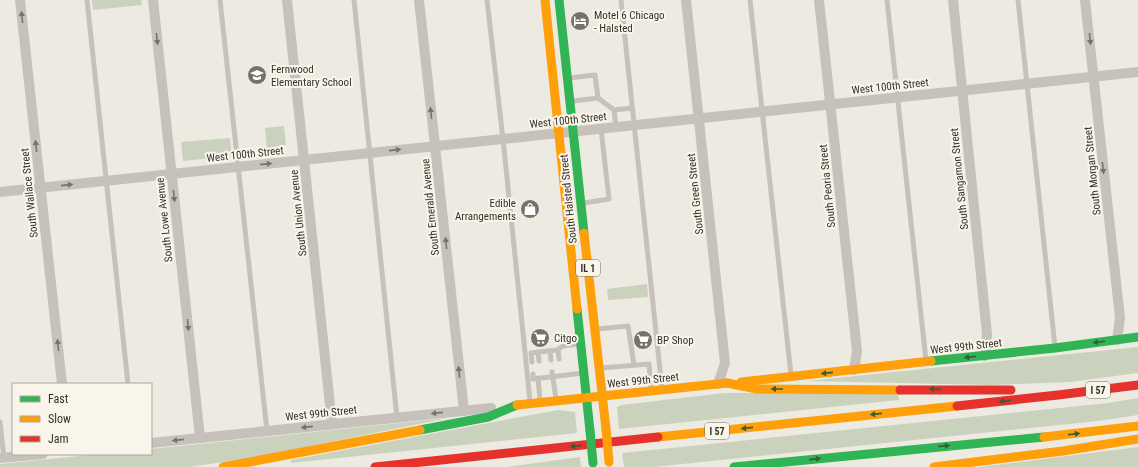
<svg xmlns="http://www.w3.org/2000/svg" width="1138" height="467" font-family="'Roboto Condensed',sans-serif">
  <rect width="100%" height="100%" fill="#edeae2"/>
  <g fill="#cad2bd">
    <path d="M92,0H141L142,5L93,10Z"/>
    <path d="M284,126L286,145L267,148L265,128Z"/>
    <path d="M230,138L232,156L183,161L181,142Z"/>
    <path d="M647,284L648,297L608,300L607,289Z"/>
    <path d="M1138,347V373L1070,382L992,385L807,381Z"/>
    <path d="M724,393H898L899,400L619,429L617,407L622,405Z"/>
    <path d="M1138,398V415L1098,421L654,467H624L622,453L1108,403Z"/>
    <path d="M558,410L575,412L577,433L291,463V460Z"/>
    <path d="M448,418L252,458L189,467H0V464L99,454H151V449Z"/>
    <path d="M1138,447V467H980Z"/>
    <path d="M580,457L581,467H506Z"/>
  </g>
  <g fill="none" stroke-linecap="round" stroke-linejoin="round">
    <g stroke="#c6c2bb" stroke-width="5">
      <path d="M87,0L128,384"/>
      <path d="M220,0L267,431"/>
      <path d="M354,0L397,418"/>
      <path d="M487,0L503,139L530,401"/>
      <path d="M621,0L662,389"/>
      <path d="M750,0L791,375"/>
      <path d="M887,0L926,361"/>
      <path d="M1018,0L1055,347"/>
      <path d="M569,78L595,75L598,98"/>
      <path d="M573,101L598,98L614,110L616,127"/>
      <path d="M614,110L632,108"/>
      <path d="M584,203L609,199L601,129"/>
      <path d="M597,329L628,326L634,365"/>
      <path d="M558,350L559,359"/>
      <path d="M550,351L551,360"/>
      <path d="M538,352L539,361"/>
      <path d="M532,362L531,353L557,350L563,346L579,344"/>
      <path d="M601,368L649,364L651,389"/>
      <path d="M552,372L556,398"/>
      <path d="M533,374V379L583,373"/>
      <path d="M538,378L540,400"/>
      <path d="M0,422L4,458"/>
    </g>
    <g stroke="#c6c2bb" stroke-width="10">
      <path d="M20,0L62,384"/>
      <path d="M153,0L200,438"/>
      <path d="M287,0L332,424"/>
      <path d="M419,0L464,411"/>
      <path d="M686,0L725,363L718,384"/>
      <path d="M819,0L857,351L854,370"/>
      <path d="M953,0L987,334L985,356"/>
      <path d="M1085,0L1120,318L1117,340"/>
      <path d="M0,192L1138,72"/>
      <path d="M151,443L491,408"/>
      <path d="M0,458L43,454"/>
    </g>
    <g stroke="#30b455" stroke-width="9">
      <path d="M559,0L584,233"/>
      <path d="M577,309L590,431"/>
      <path d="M931,361L1055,348L1138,337"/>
      <path d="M420,430L488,417L517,405"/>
      <path d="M734,467L1044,437"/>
    </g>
    <g stroke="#ff9f0a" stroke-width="9">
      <path d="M545,0L577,309"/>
      <path d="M584,233L606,429"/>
      <path d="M741,382L931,361"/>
      <path d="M727,383L757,389L900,390"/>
      <path d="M517,405L727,383"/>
      <path d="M658,437L957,406"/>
      <path d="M1044,437L1138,426"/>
      <path d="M223,467L420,430"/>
      <path d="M934,467L1063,451L1138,439"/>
    </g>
    <g stroke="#e5322d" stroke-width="9">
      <path d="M900,390H1011"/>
      <path d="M957,406L1058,395L1138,385"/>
      <path d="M375,467L658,437"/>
    </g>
    <path stroke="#30b455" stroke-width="9" d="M590,431L593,463"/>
    <path stroke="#ff9f0a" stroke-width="9" d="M606,429L609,462"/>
  </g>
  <defs><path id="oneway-solid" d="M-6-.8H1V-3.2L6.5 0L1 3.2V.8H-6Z"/></defs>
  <g fill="#77726b">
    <use href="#oneway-solid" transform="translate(22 17) rotate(-96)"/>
    <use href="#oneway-solid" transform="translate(157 39) rotate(84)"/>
    <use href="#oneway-solid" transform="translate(1090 39) rotate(84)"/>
    <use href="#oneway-solid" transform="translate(431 113) rotate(-96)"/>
    <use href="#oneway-solid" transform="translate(36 146) rotate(-96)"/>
    <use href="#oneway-solid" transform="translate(395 150) rotate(-6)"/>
    <use href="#oneway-solid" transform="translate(266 164) rotate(-6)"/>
    <use href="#oneway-solid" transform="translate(1103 168) rotate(84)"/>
    <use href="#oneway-solid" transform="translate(67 185) rotate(-6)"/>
    <use href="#oneway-solid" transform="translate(174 196) rotate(84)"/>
    <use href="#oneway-solid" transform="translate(446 243) rotate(-96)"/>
    <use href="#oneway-solid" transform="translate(188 325) rotate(84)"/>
    <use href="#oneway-solid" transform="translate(58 345) rotate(-96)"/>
    <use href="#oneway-solid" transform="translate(459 372) rotate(-96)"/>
    <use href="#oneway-solid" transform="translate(437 413) rotate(174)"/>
    <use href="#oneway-solid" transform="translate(307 427) rotate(174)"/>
    <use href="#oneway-solid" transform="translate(178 440) rotate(174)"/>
  </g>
  <g fill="#345f39">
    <use href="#oneway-solid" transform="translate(1099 342) rotate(173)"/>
    <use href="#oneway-solid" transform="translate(970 357) rotate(174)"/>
    <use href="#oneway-solid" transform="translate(827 373) rotate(174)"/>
    <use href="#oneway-solid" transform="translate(777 389) rotate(-180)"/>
    <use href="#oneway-solid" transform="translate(935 389) rotate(-180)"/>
    <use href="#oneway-solid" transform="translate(1005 401) rotate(174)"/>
    <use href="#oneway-solid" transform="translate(876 414) rotate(174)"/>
    <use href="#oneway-solid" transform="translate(747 428) rotate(174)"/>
    <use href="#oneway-solid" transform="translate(1074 434) rotate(-7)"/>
    <use href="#oneway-solid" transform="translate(576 446) rotate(174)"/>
    <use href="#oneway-solid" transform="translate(944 446) rotate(-5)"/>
    <use href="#oneway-solid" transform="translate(815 459) rotate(-6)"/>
  </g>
  <defs>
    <g id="hotel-disc" transform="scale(1)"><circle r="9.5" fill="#76726a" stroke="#f9f5eb"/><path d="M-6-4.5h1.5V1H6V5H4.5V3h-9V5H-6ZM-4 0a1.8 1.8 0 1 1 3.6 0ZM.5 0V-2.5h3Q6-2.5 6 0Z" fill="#fff"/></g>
    <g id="school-disc" transform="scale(1)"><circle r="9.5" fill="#76726a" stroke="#f9f5eb"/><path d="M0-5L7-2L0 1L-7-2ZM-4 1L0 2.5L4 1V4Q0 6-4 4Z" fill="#fff"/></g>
    <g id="shop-disc" transform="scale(1)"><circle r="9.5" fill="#76726a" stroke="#f9f5eb"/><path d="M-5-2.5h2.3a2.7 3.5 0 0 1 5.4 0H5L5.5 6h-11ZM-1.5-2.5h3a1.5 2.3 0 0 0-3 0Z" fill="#fff"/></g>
    <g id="supermarket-disc" transform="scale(1)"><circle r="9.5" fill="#76726a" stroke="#f9f5eb"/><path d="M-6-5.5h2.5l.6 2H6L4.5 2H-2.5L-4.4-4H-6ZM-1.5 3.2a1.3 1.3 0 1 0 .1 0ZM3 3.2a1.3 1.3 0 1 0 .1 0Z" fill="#fff"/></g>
  </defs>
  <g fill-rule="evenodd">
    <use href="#hotel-disc" x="580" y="21"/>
    <use href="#school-disc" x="257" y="75"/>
    <use href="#shop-disc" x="530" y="209"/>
    <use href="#supermarket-disc" x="540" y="338"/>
    <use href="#supermarket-disc" x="643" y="340"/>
  </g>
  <g text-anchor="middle" stroke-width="4" stroke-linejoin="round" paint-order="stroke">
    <g fill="#f9f5eb" stroke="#706c64" stroke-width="1">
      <rect x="576" y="260" width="24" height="16" rx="3"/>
      <rect x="1086" y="382" width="24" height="16" rx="3"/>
      <rect x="705" y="423" width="24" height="16" rx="3"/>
    </g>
    <g font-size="10" font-weight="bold" fill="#36312a">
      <text x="588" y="272">IL 1</text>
      <text x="1098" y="394">I 57</text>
      <text x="717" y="435">I 57</text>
    </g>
    <g font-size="11" fill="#36312a" stroke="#f9f5eb" text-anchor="start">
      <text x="594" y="19">Motel 6 Chicago<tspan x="594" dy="13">- Halsted</tspan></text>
      <text x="271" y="73">Fernwood<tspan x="271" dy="13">Elementary School</tspan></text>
      <text x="516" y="207" text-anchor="end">Edible<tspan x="516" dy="13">Arrangements</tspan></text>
      <text x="554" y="342">Citgo</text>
      <text x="657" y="344">BP Shop</text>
    </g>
    <g font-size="11" fill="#36312a" stroke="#f9f5eb">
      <text transform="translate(890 86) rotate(-6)" y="4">West 100th Street</text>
      <text transform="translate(568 120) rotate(-6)" y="4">West 100th Street</text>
      <text transform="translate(245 154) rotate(-6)" y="4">West 100th Street</text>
      <text transform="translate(1092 171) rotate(-96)" y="4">South Morgan Street</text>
      <text transform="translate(959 179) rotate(-96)" y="4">South Sangamon Street</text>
      <text transform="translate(827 186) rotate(-96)" y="4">South Peoria Street</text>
      <text transform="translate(29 193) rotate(-96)" y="4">South Wallace Street</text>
      <text transform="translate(695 194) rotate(-96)" y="4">South Green Street</text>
      <text transform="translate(568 199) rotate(-96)" y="4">South Halsted Street</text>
      <text transform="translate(430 207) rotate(-96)" y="4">South Emerald Avenue</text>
      <text transform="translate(298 213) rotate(-96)" y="4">South Union Avenue</text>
      <text transform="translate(164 220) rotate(-96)" y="4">South Lowe Avenue</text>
      <text transform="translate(966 346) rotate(-6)" y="4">West 99th Street</text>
      <text transform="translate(643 380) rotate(-6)" y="4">West 99th Street</text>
      <text transform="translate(321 413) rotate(-6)" y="4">West 99th Street</text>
    </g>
  </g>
  <rect x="12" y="383" width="140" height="72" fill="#f9f5eb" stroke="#aba79e"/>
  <rect x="20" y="396" width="20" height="6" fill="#30b455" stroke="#aba79e"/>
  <text x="48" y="403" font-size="12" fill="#36312a">Fast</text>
  <rect x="20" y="416" width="20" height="6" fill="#ff9f0a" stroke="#aba79e"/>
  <text x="48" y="423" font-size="12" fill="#36312a">Slow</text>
  <rect x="20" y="436" width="20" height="6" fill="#e5322d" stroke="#aba79e"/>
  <text x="48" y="443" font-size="12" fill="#36312a">Jam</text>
</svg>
